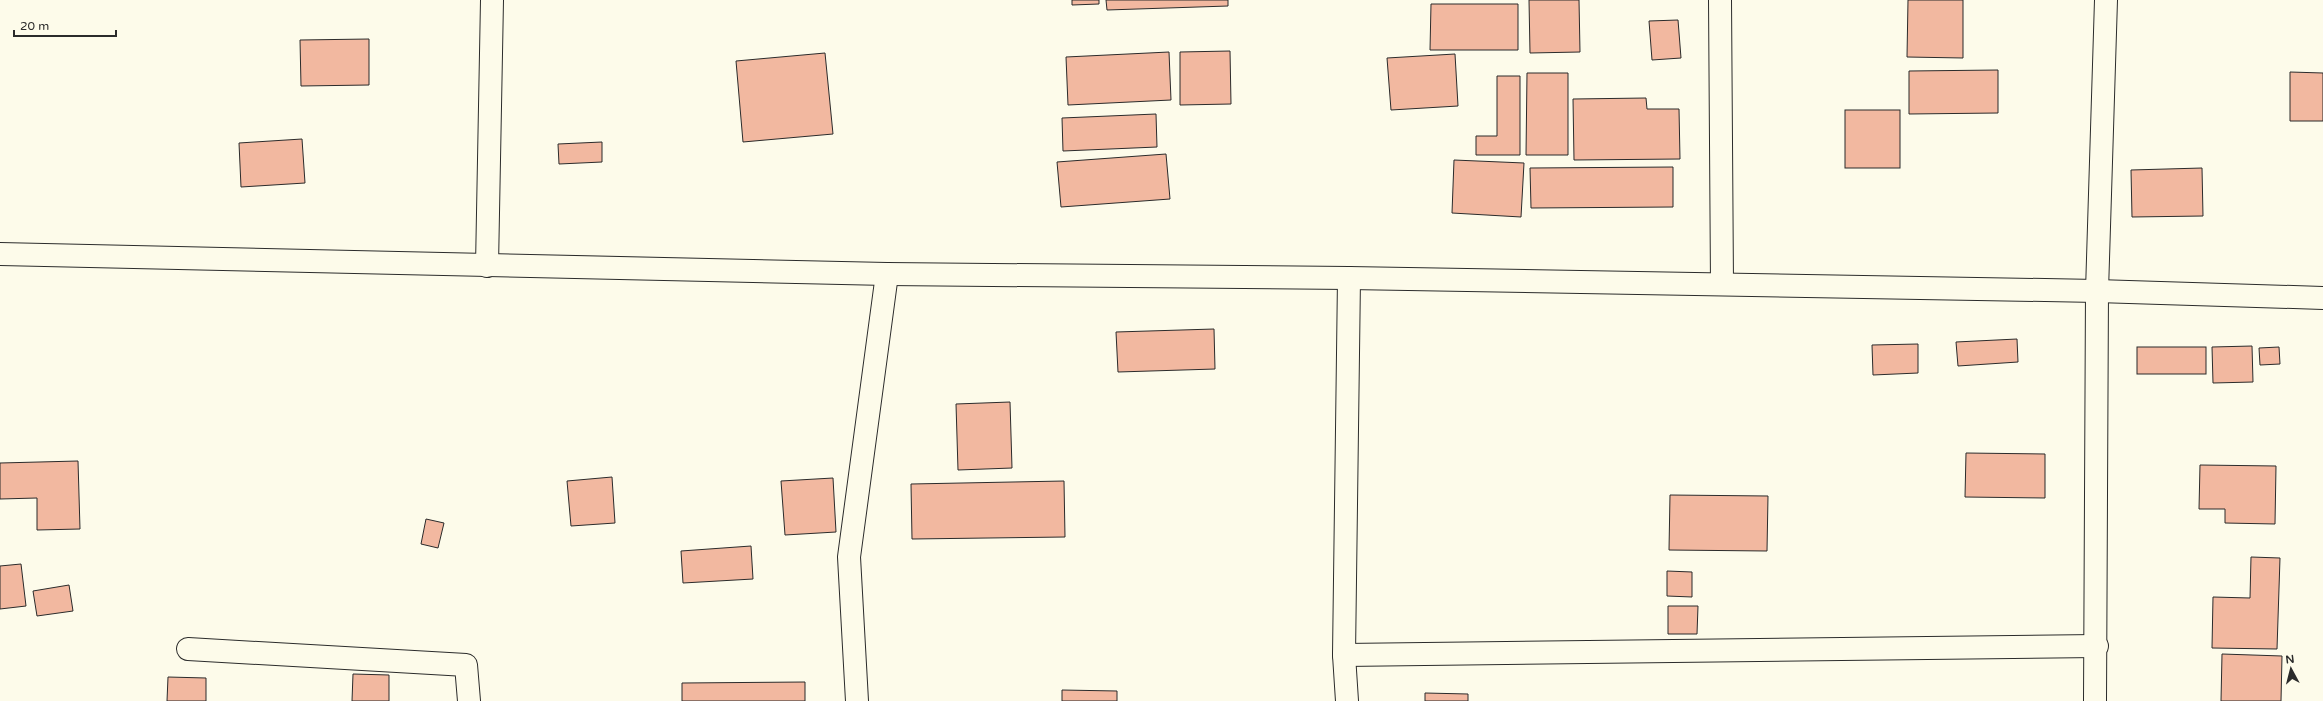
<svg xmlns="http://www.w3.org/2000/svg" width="2323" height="701" font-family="'Varela Round',sans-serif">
  <rect width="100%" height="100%" fill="#fdfbea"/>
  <g fill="#f2b8a0" stroke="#2b2b2b">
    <path d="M1072,0H1099V4L1072,5Z"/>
    <path d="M1106,0H1228V6L1107,10Z"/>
    <path d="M1529,0H1579L1580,52L1530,53Z"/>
    <path d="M1908,0H1963V58L1907,57Z"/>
    <path d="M1431,4H1518V50H1430Z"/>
    <path d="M1678,20L1681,58L1652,60L1649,21Z"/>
    <path d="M369,39V85L301,86L300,40Z"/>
    <path d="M1230,51L1231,104L1180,105V52Z"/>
    <path d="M1169,52L1171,100L1068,105L1066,57Z"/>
    <path d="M825,53L833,134L743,142L736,61Z"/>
    <path d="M1455,54L1458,106L1391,110L1387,58Z"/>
    <path d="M1998,70V113L1909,114V71Z"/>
    <path d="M2290,72L2323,73V121H2290Z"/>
    <path d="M1527,73H1568V155H1526Z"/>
    <path d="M1497,76H1520V155H1476V136H1497Z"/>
    <path d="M1646,98L1647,109H1679L1680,159L1574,160L1573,99Z"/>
    <rect x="1845" y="110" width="55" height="58"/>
    <path d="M1156,114L1157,147L1063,151L1062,118Z"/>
    <path d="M302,139L305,183L241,187L239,143Z"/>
    <path d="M602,142V162L559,164L558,144Z"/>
    <path d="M1166,154L1170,199L1061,207L1057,162Z"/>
    <path d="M1454,160L1524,163L1521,217L1452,213Z"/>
    <path d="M1673,167V207L1531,208L1530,168Z"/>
    <path d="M2202,168L2203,216L2132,217L2131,170Z"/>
    <path d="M1214,329L1215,369L1118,372L1116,332Z"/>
    <path d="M2017,339L2018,362L1958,366L1956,342Z"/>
    <path d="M1918,344V373L1873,375L1872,345Z"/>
    <path d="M2252,346L2253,382L2213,383L2212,347Z"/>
    <rect x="2137" y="347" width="69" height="27"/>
    <path d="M2279,347L2280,364L2260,365L2259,348Z"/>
    <path d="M1010,402L1012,468L958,470L956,404Z"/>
    <path d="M1966,453L2045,454V498L1965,497Z"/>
    <path d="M78,461L80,529L37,530V498L0,499V463Z"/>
    <path d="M2200,465L2276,466L2275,524L2225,523V509H2199Z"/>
    <path d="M612,477L615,523L571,526L567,481Z"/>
    <path d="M833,478L836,532L785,535L781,481Z"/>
    <path d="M1064,481L1065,537L912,539L911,484Z"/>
    <path d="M1670,495L1768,496L1767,551L1669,550Z"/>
    <path d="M426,519L444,523L438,548L421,544Z"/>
    <path d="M751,546L753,579L683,583L681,551Z"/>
    <path d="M2251,557L2280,558L2277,649L2212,648L2213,597L2250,598Z"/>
    <path d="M21,564L26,606L0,609V566Z"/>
    <path d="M1667,571L1692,572V597L1667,596Z"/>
    <path d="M69,585L73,611L37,616L33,591Z"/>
    <path d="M1668,606H1698L1697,634H1668Z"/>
    <path d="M2222,654L2282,656L2281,701H2221Z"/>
    <path d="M353,674L389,675V701H352Z"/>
    <path d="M168,677L206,678V701H167Z"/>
    <path d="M805,682V701H682V683Z"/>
    <path d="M1062,690L1117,691V701H1062Z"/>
    <path d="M1425,693L1468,694V701H1425Z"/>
  </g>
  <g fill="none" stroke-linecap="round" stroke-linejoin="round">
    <g stroke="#2b2b2b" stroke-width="24">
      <g id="minor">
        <path d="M1720,0L1722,284"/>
        <path d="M0,254L887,274L1349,278L2097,291L2323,298"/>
        <path d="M487,266L492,0"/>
        <path d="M188,649L466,665L469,701"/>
        <path d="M1344,655L2097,646"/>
        <path d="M857,701L849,557L887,274"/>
        <path d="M1347,701L1344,655L1349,278"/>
        <path d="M2095,701L2097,291L2106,0"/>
      </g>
    </g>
    <use href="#minor" stroke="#fdfbea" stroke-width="22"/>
  </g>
  <g transform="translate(2291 669) rotate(353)" stroke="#fdfbea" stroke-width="3" paint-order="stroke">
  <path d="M0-3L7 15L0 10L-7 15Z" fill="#2b2b2b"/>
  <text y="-6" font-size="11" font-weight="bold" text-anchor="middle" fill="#2b2b2b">N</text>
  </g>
  <path d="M14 30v6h102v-6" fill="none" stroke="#2b2b2b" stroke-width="2"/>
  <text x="20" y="30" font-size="12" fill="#2b2b2b" stroke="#fdfbea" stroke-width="3" paint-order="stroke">20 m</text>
</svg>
